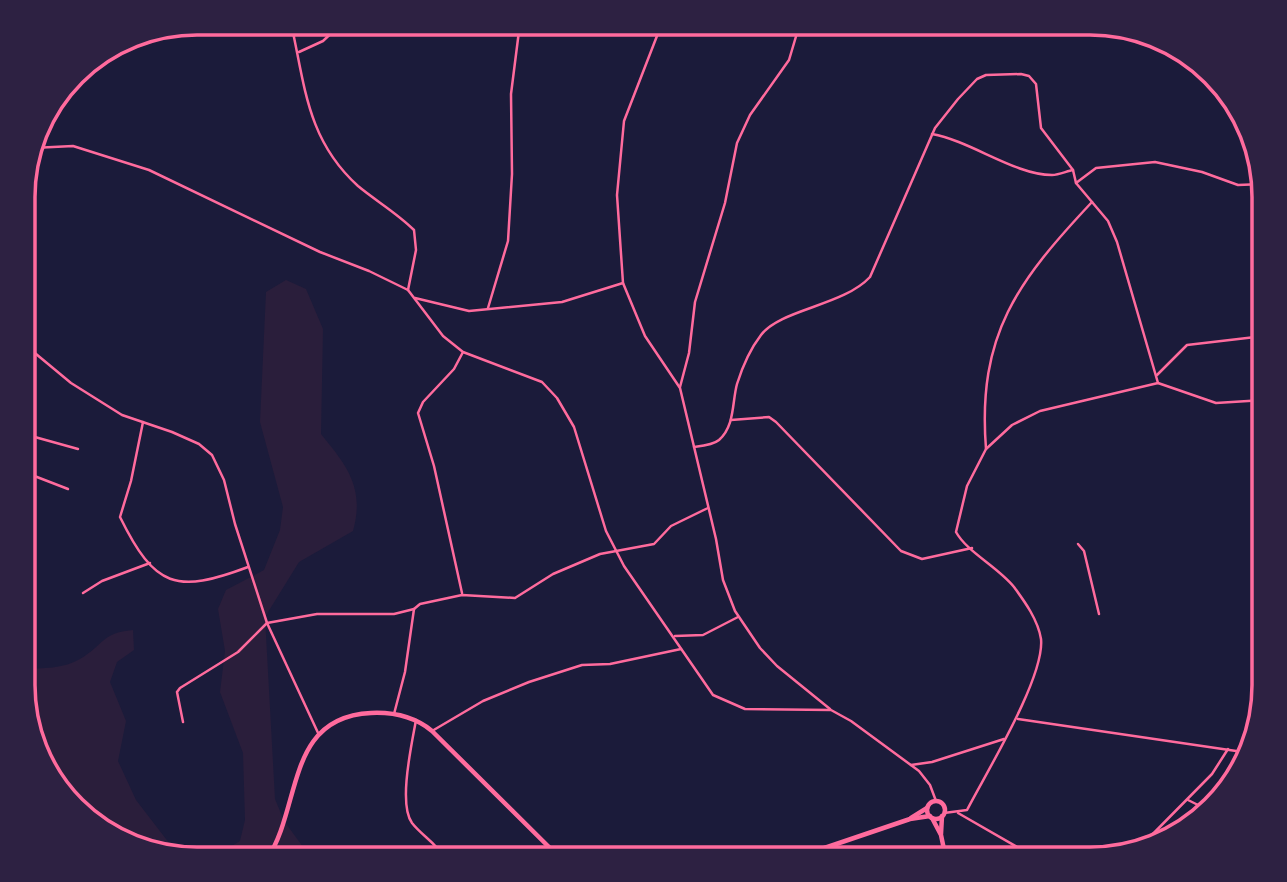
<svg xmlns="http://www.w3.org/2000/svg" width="1287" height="882" font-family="'Source Sans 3',sans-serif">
  <rect width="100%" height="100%" fill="#1b1b3a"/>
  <path fill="#2a1e3b" d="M286,280L306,289L323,329L321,434C347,466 365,488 353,531L299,562L265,617L275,799L284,821L309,855L331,859H186L91,823L46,772L24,707V669C43,668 63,669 80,659C104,645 101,633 133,630L134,650L117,662L110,682L126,721L118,761L136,800L176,852L220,853L240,841L245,820L243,753L220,692L225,651L218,609L226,590L264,570L280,530L283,507L260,422L266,292Z"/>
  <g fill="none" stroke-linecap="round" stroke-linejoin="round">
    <g stroke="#ff6b9d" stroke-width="2.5">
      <path d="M291,23C305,86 307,140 358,186C376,201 397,213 414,230L416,250L408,290"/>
      <path d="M299,52L323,41L342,23"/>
      <path d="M932,134C971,141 1015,175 1052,175C1059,175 1067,171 1073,170"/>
      <path d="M1076,183L1096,168L1155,162L1202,172L1238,185L1263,184"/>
      <path d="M415,298L469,311L562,302L623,283"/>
      <path d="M488,308L508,241L512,174L511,94L520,23"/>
      <path d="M24,344L71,383L122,415L172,432L199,444L212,455L224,480L235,524L267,623L319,735"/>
      <path d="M1157,375L1187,345L1264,336"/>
      <path d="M680,387L689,353L695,302L725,203L737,143L750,115L789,60L800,23"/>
      <path d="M731,420L769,417L776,422L901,551L922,559L972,548"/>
      <path d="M143,422L131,481L120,517C155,588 176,594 248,567"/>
      <path d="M24,434L78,449"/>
      <path d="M694,447C702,446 713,445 719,440C735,426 732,402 737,384C742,368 751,348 761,335C781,309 843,306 870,277L935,128L958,99L977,79L986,75L1021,74L1029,76L1036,84L1041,128L1073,170L1076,183L1108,221L1117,242L1158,383"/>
      <path d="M986,449C977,334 1018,281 1092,202"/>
      <path d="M24,472L68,489"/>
      <path d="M1078,544L1084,551L1099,614"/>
      <path d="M83,593L102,581L150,563"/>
      <path d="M462,593L434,466L418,413L423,402L454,369L463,352"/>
      <path d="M675,636L703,635L738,617"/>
      <path d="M394,714L405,672L414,609L420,604L462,595L515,598L553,574L600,554L654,544L671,526L708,508"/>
      <path d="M416,720C412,743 398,804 412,823C423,837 437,843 445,859"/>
      <path d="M183,722L177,692L180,688L238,652L267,623L317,614H394L414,609"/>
      <path d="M432,731L483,701L529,682L582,665L610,664L681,649"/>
      <path d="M911,765L932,762L1004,739"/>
      <path d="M1188,800L1206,809"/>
      <path d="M958,813L1038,859"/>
      <path d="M1140,847L1212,774L1228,749"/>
    </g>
    <g stroke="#ff6b9d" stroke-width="2.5">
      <path d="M662,23L624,121L617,195L623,283L645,336L680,388L716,539L723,580L735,611L760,648L777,666L830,709"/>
      <path d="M33,148L73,146L149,170L320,252L369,271L408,290L443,336L463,352L542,382L557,398L574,427L606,531L624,566L713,695L745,709L831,710L851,721L919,771L930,785L936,801"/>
      <path d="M1018,719L1243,752"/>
      <path d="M944,813L967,810C986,773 1045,677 1041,639C1038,620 1025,602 1014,587C998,567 967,552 956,532L967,486L986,449L1012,425L1040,411L1158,383L1216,403L1264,400"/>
    </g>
    <g stroke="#ff6b9d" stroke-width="4.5">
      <circle cx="936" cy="810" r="9"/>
      <path d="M911,818L927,808"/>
      <path d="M932,818L941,835L946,859"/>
      <path d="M941,834L942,816"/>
      <path d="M267,859C302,807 285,717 371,713C393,712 415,717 432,731L561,859"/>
      <path d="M792,859L910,819L930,816"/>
    </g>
  </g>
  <path d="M0 0H1287V882H0ZM197 35H1090A162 162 0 0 1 1252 197V685A162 162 0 0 1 1090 847H197A162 162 0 0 1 35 685V197A162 162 0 0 1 197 35Z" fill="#2d2142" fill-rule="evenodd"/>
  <path fill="none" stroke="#ff6b9d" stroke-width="3.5" d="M197 35H1090A162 162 0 0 1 1252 197V685A162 162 0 0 1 1090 847H197A162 162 0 0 1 35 685V197A162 162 0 0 1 197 35Z"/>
</svg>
